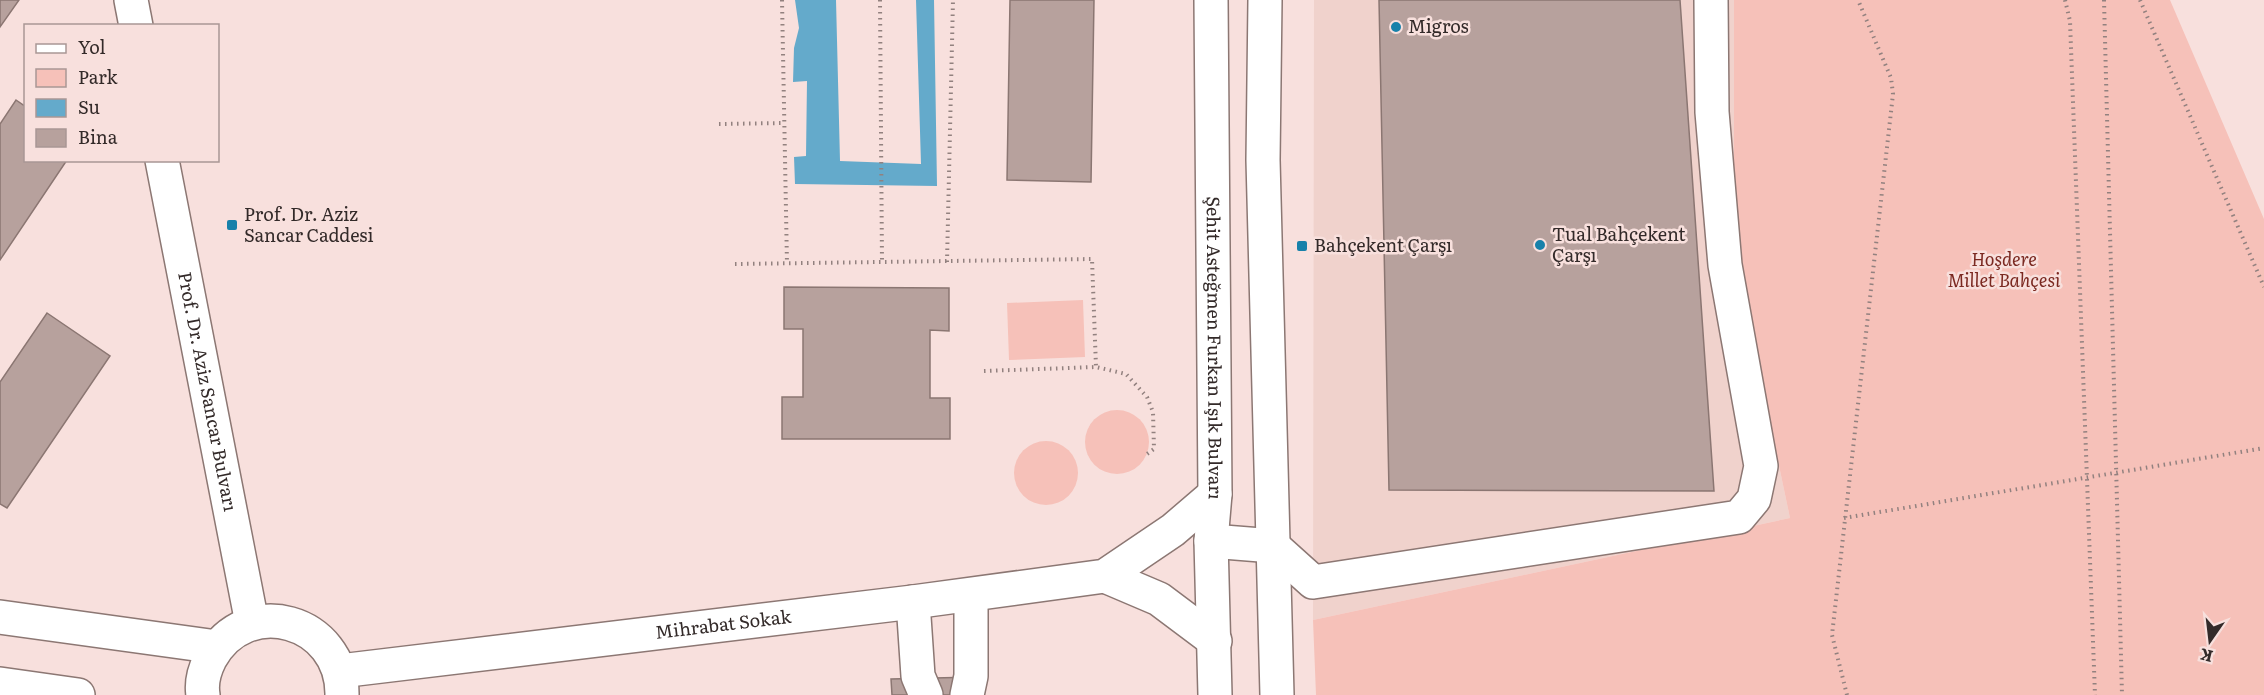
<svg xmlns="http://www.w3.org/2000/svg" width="2264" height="695" font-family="Literata,serif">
  <rect width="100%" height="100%" fill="#f8e0dd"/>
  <path fill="#f0d2cc" d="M1314,0H1734V252L1790,518L1313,620Z"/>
  <g fill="#f6c1b9">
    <path d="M1734,0H2170L2264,219V695H1316L1313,620L1790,518L1734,252Z"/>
    <path d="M1083,300L1085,357L1009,360L1007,303Z"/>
    <circle cx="1117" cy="442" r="32"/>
    <circle cx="1046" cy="473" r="32"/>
  </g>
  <path fill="#64aacb" d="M795,0H836L840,161L921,164L916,0H934L937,186L795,184L794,157L806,156L807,81L793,82L794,48L799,28Z"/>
  <g fill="#b7a19d" stroke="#8b7672" stroke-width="1.5">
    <path d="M0,0H19L0,27Z"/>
    <path d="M1010,0H1094L1091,182L1007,180Z"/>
    <path d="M1379,0H1680L1714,491L1389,490Z"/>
    <path d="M16,100L26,107V160H67L0,260V124Z"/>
    <path d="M784,287L949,288V331L930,330V398H950V439H782V397H803V329H784Z"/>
    <path d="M47,313L110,356L7,508L0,504V382Z"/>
    <path d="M976,677L975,695H892L891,679Z"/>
  </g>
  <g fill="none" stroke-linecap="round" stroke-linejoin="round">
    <g stroke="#8c7773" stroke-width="36">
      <g id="minor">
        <path d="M131,0L136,26"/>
        <path id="s1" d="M162,160L252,623"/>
        <path d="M1273,546L1313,582L1739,517L1754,499L1761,466L1725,265L1712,112L1711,0"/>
        <path d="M1105,576L1159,599L1215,641"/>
        <path d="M913,602L918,676L926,695"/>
        <path d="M0,617L217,647"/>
        <path id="s2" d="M340,671L913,602L1105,576L1173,530L1215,494"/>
        <path d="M0,684L78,695"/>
        <path d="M203,695C201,683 205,669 210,659C246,592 343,620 342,695"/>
        <path d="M967,695L971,676V595"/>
      </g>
    </g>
    <g stroke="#8c7773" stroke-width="36">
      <g id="major">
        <path id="s3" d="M1211,0L1215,494L1211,541L1215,695"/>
        <path d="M1265,0L1263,160L1277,695"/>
        <path d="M1211,541L1273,546"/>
      </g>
    </g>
    <g stroke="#92817f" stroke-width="4" stroke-dasharray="1.5 4.5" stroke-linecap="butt">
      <path d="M782,0L787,264"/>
      <path d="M880,0L882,263"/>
      <path d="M2065,0L2070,21L2095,695"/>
      <path d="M2104,0L2122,695"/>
      <path d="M2140,0L2264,287"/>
      <path d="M719,124L784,123"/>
      <path d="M947,262L953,0"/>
      <path d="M735,264L1092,259L1096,367"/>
      <path d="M984,371L1096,367L1126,374L1147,397L1153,412L1154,449L1147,454"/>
      <path d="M1844,518L2264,448"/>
      <path d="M1847,695L1832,635L1893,94L1891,78L1858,0"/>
    </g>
    <use href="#minor" stroke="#fff" stroke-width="33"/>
    <use href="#major" stroke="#fff" stroke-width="33"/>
  </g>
  <g fill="#1781aa" stroke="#f8e0dd" stroke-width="2">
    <circle cx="1396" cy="27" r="6"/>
    <rect x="226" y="219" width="12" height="12" rx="3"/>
    <circle cx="1540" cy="245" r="6"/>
    <rect x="1296" y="240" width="12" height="12" rx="3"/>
  </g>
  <g text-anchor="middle" stroke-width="5" stroke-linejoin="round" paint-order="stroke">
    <g font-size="18" fill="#332a29" stroke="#f8e0dd" text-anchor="start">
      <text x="1408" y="33">Migros</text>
      <text x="244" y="221">Prof. Dr. Aziz<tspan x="244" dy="21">Sancar Caddesi</tspan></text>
      <text x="1552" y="241">Tual Bahçekent<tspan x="1552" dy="21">Çarşı</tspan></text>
      <text x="1314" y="252">Bahçekent Çarşı</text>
    </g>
    <g font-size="18" font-style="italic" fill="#7b2921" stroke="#f8e0dd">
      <text x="2004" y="266">Hoşdere<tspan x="2004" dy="21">Millet Bahçesi</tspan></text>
    </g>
    <g font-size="18" fill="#332a29" stroke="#f8e0dd">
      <text dy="6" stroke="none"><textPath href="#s3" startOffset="348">Şehit Asteğmen Furkan Işık Bulvarı</textPath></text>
      <text dy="6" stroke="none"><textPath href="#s1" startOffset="236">Prof. Dr. Aziz Sancar Bulvarı</textPath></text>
      <text dy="6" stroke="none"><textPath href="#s2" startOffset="386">Mihrabat Sokak</textPath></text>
    </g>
  </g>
  <rect x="24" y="24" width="195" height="138" fill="#f8e0dd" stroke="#a99795" stroke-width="1.5"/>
  <rect x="36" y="44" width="30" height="9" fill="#ffffff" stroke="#a99795" stroke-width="1.5"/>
  <text x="78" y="54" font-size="18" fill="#332a29">Yol</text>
  <rect x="36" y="69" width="30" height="18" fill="#f6c1b9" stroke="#a99795" stroke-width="1.5"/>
  <text x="78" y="84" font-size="18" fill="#332a29">Park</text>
  <rect x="36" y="99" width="30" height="18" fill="#64aacb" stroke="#a99795" stroke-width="1.5"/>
  <text x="78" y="114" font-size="18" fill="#332a29">Su</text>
  <rect x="36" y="129" width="30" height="18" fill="#b7a19d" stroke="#a99795" stroke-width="1.5"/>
  <text x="78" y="144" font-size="18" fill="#332a29">Bina</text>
  <g transform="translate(2210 641) rotate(194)" stroke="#f8e0dd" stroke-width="4.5" paint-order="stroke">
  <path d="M0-4.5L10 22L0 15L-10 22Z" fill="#332a29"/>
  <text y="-9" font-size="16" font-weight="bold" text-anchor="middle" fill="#332a29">K</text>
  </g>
</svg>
